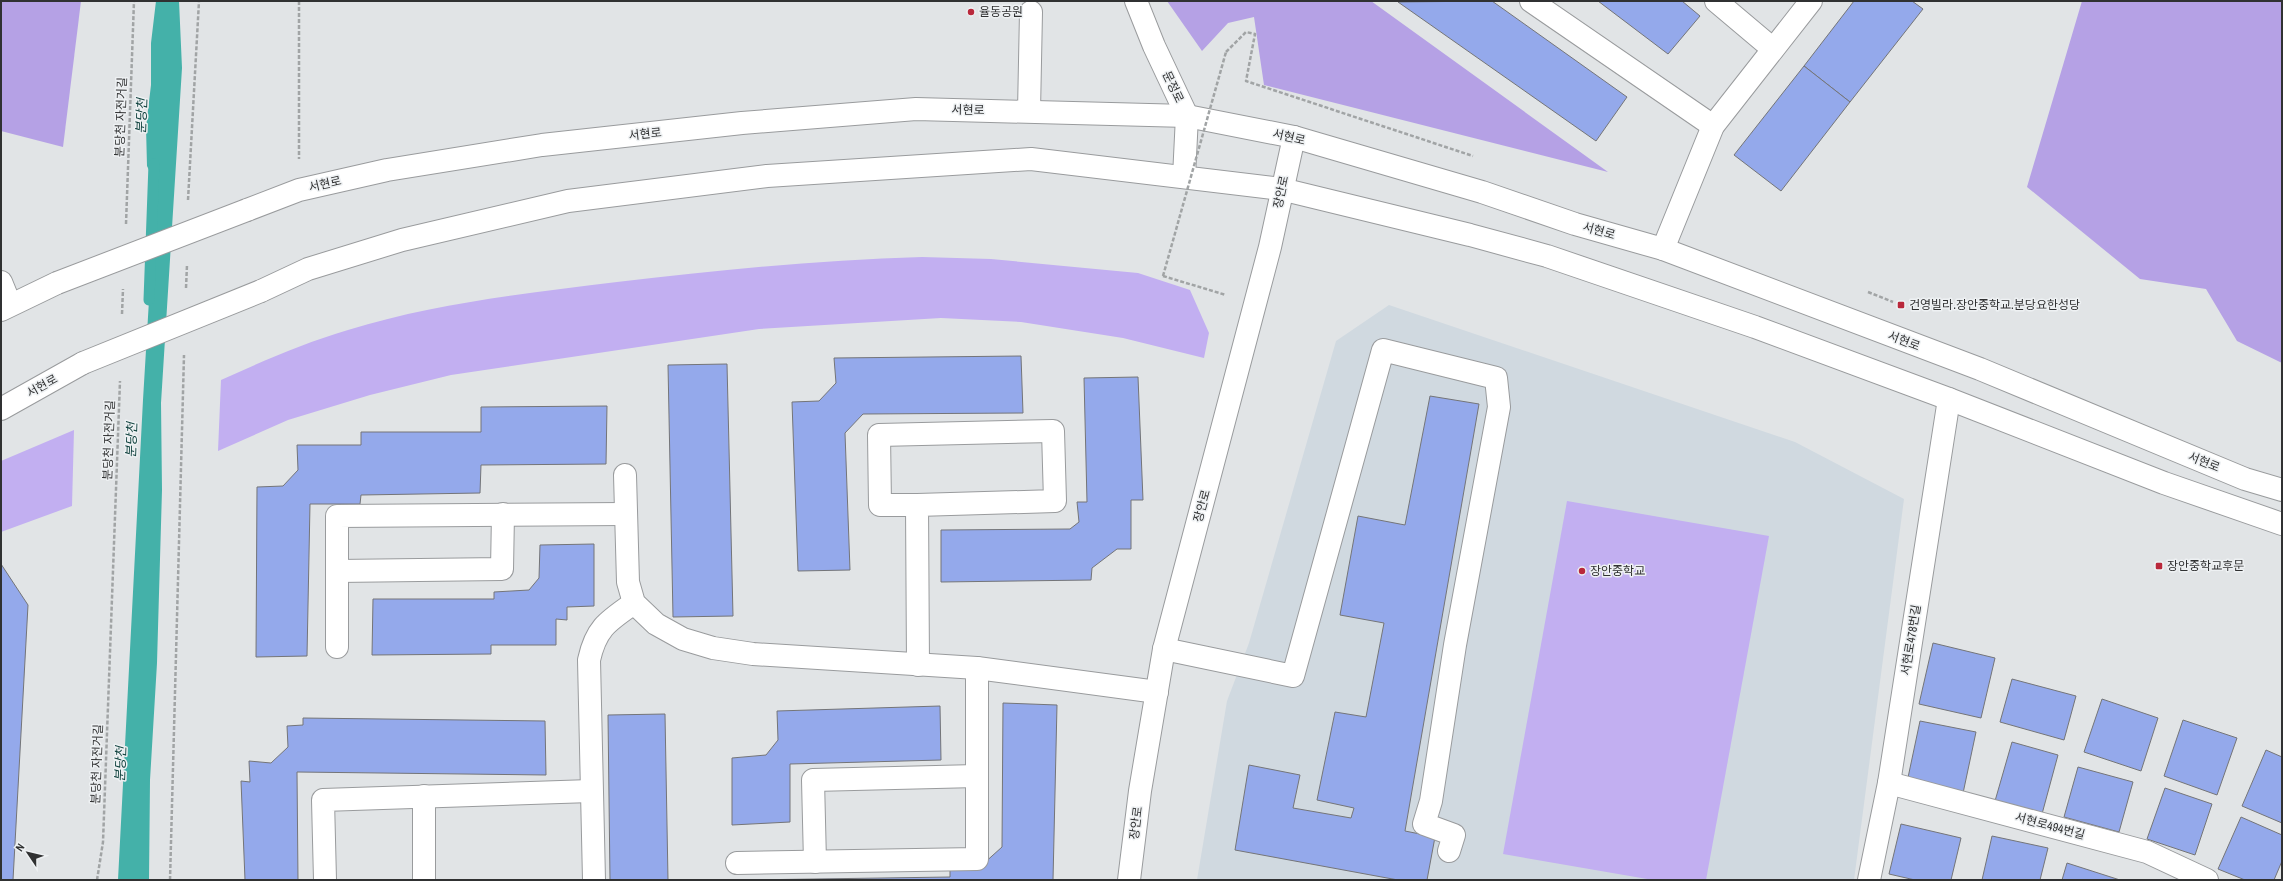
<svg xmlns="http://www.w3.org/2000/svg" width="2283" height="881" font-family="'Archivo Narrow','Noto Sans KR',sans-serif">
  <rect width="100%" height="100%" fill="#e1e4e6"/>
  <path fill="#d0d9e0" d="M1389,305L1795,442L1904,499L1854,880H1197L1227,701L1249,643L1336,341Z"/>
  <g fill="#c2aff1">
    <path d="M922,257L991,259L1138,273L1190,290L1209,333L1204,358L1123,338L1021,322L941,318L759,329L451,375L370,395L288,420L218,451L221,380C263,361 304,343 348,330C435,303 528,293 617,282C719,270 820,260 922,257Z"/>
    <path d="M74,430L72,506L1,532V461Z"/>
    <path d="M1567,501L1769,536L1706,880H1653L1503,854Z"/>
  </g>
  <g fill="#b5a1e5">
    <path d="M1,1H81L63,147L1,131Z"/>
    <path d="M1167,1H1371L1608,172L1264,85L1254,17L1228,23L1202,51Z"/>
    <path d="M2082,1H2282V363L2237,341L2206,289L2140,279L2027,187Z"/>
  </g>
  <path fill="#44b1a9" d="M156,1H179L182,68L161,403L162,490L157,663L150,780L149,880H118L143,400L156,184L147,166L146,127L151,85V43Z"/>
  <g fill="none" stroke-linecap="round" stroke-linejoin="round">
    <path stroke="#44b1a9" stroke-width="11" d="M149,300L154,164"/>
  </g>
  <g fill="#94a9eb" stroke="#747578">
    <path d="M1492,1L1627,97L1596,141L1398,2Z"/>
    <path d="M1598,1H1682L1700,16L1668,54Z"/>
    <path d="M1854,1H1912L1923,9L1850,102L1804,66Z"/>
    <path d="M1804,66L1850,102L1781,191L1734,155Z"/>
    <path d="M1021,356L1023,413L863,414L845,433L850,570L798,571L792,402L819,401L836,383L834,358Z"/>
    <path d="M727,364L733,616L673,617L668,365Z"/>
    <path d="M1138,377L1143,500H1131V549H1117L1092,568L1091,580L941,582V530L1070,529L1079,522L1077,502H1087L1084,378Z"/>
    <path d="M1430,396L1479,404L1405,831L1435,837L1427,880H1398L1235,850L1249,765L1300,775L1293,808L1351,818L1354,808L1317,800L1335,712L1366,717L1384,623L1340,615L1358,516L1405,525Z"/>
    <path d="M607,406L606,464L481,465L480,493L361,495L360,504H310L307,656L256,657L257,487L283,486L298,470L297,445H361V432H481V407Z"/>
    <path d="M594,544V606L567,607V620L556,619V645H491V654L372,655L373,599H494V592L529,590L539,578L540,545Z"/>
    <path d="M1,564L28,605L13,880H1Z"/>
    <path d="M1933,643L1995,658L1981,718L1919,704Z"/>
    <path d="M2012,679L2076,696L2064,740L2000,722Z"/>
    <path d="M2102,699L2158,718L2141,771L2084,752Z"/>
    <path d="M1003,703L1057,705L1053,880H747L950,877V866L982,865L1002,847Z"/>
    <path d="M940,706L941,760L790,764V822L732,825V758L766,755L778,740L777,711Z"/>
    <path d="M665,714L668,880H610L608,715Z"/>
    <path d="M303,718L545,721L546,775L297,772L298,880H245L241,781L250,782L249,761L271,763L288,747L287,726L303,725Z"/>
    <path d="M2183,720L2237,738L2217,795L2164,776Z"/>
    <path d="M1920,721L1976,732L1962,798L1906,787Z"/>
    <path d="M2012,742L2058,755L2042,814L1995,801Z"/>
    <path d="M2266,750L2282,757V823L2242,806Z"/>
    <path d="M2078,767L2133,782L2119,832L2064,817Z"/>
    <path d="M2165,788L2212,804L2195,855L2147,839Z"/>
    <path d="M2241,817L2282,835V861L2274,880H2245L2218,869Z"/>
    <path d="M1901,824L1961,838L1951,880H1915L1889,874Z"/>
    <path d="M1992,836L2048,848L2040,880H1982Z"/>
    <path d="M2067,863L2120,880H2062Z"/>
  </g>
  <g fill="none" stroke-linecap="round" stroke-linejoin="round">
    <g stroke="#999b9d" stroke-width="24">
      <g id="minor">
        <path d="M1136,1L1154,46L1187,116L1184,177"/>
        <path d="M1531,1L1713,126"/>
        <path d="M1716,1L1773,49"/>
        <path d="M1029,111L1031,12"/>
        <path d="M1663,249L1713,126L1811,1"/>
        <path d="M1,282L10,304"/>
        <path d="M625,475L628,582L634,603L656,624L683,639L713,648L753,654L977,668L1157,692"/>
        <path d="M917,505H880L879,435L1053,431L1055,501L917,505L918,665"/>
        <path d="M337,571L502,569L503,514"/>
        <path d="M337,647V516L626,514"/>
        <path d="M1164,649L1293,676L1383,350L1496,378L1499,407L1455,645L1431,801L1424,824L1454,835L1449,851"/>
        <path d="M1889,783L2147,852L2207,880"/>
        <path d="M424,796V880"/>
        <path d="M815,862L813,780L977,776"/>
        <path d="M737,863L977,859V668"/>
        <path d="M325,880L323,800L591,791"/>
        <path d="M594,880L589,660C596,628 608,621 634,603"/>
        <path d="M1129,880L1140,791L1164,649L1270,247L1294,137"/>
        <path d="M1869,880L1889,783L1949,399"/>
      </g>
    </g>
    <g stroke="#999b9d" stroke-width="24">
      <g id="major">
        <path d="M247,210L299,190L387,170L542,145L742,123L916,109L1187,116L1294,137L1482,192L1575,224L1663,249L1980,369L2245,479L2282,490"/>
        <path d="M261,291L308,269L402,240L568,201L767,176L1031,159L1281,189L1470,235L1547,256L1755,327L1949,399L2164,483L2282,524"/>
        <path d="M1,310L57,283"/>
        <path d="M1,409L83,363"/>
      </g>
    </g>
    <g stroke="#a1a4a5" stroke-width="2.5" stroke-dasharray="4 2" stroke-linecap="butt">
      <path d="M299,1V159"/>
      <path d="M1226,52L1246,32L1255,34L1246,81L1473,156"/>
      <path d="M188,200L199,1"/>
      <path d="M126,224L134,1"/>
      <path d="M1163,276L1226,295"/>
      <path d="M186,288L187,265"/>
      <path d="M1868,292L1893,302"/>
      <path d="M122,314L123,289"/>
      <path d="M97,880L103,842L120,381"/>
      <path d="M170,880L184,355"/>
    </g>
    <use href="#minor" stroke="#fff" stroke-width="22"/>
    <use href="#major" stroke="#fff" stroke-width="22"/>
    <g stroke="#999b9d" stroke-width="24" stroke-linecap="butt">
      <g id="major-bridge">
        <path d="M57,283L247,210"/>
        <path d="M83,363L261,291"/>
      </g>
    </g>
    <path stroke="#a1a4a5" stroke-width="2.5" stroke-dasharray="4 2" stroke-linecap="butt" d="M1163,276L1226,52"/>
    <use href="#major-bridge" stroke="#fff" stroke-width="22"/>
  </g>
  <g fill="#b9283b" stroke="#eef1f3" stroke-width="1.5">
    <circle cx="971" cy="12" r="4"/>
    <rect x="1897" y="301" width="8" height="8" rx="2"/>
    <rect x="2155" y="562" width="8" height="8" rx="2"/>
    <circle cx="1582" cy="571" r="4"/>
  </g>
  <g text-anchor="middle" stroke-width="3" stroke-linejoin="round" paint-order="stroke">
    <g font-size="12" fill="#303132" stroke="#eef1f3" text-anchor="start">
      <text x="979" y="16">율동공원</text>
      <text x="1909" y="309">건영빌라.장안중학교.분당요한성당</text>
      <text x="2167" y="570">장안중학교후문</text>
      <text x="1590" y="575">장안중학교</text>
    </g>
    <g font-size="12" fill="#303132" stroke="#eef1f3">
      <text transform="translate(1173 87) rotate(64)" y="4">문정로</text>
      <text transform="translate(968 110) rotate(1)" y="4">서현로</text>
      <text transform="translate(121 117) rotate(-88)" y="4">분당천 자전거길</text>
      <text transform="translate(645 134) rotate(-6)" y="4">서현로</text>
      <text transform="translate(1289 137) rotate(13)" y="4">서현로</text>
      <text transform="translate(325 184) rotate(-13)" y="4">서현로</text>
      <text transform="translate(1281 192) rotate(-78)" y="4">장안로</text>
      <text transform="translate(1599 231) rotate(16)" y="4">서현로</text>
      <text transform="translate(1904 341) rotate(21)" y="4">서현로</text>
      <text transform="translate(42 386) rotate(-29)" y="4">서현로</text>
      <text transform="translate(109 440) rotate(-88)" y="4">분당천 자전거길</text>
      <text transform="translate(2204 462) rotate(22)" y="4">서현로</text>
      <text transform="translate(1202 506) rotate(-75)" y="4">장안로</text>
      <text transform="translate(1911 640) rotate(-81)" y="4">서현로478번길</text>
      <text transform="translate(97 764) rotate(-88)" y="4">분당천 자전거길</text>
      <text transform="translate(1136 823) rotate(-83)" y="4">장안로</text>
      <text transform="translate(2050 826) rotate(15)" y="4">서현로494번길</text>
    </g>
    <g font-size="13" font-style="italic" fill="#0e403c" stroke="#eef1f3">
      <text transform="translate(141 116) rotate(-88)" y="5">분당천</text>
      <text transform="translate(131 440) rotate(-88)" y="5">분당천</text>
      <text transform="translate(120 764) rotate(-88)" y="5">분당천</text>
    </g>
  </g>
  <rect width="2283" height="881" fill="none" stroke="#303132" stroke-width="4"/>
  <g transform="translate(28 853) rotate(305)" stroke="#eef1f3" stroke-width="3" paint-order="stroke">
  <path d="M0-3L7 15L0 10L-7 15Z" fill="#303132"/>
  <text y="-6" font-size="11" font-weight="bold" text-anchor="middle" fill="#303132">N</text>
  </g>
</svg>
